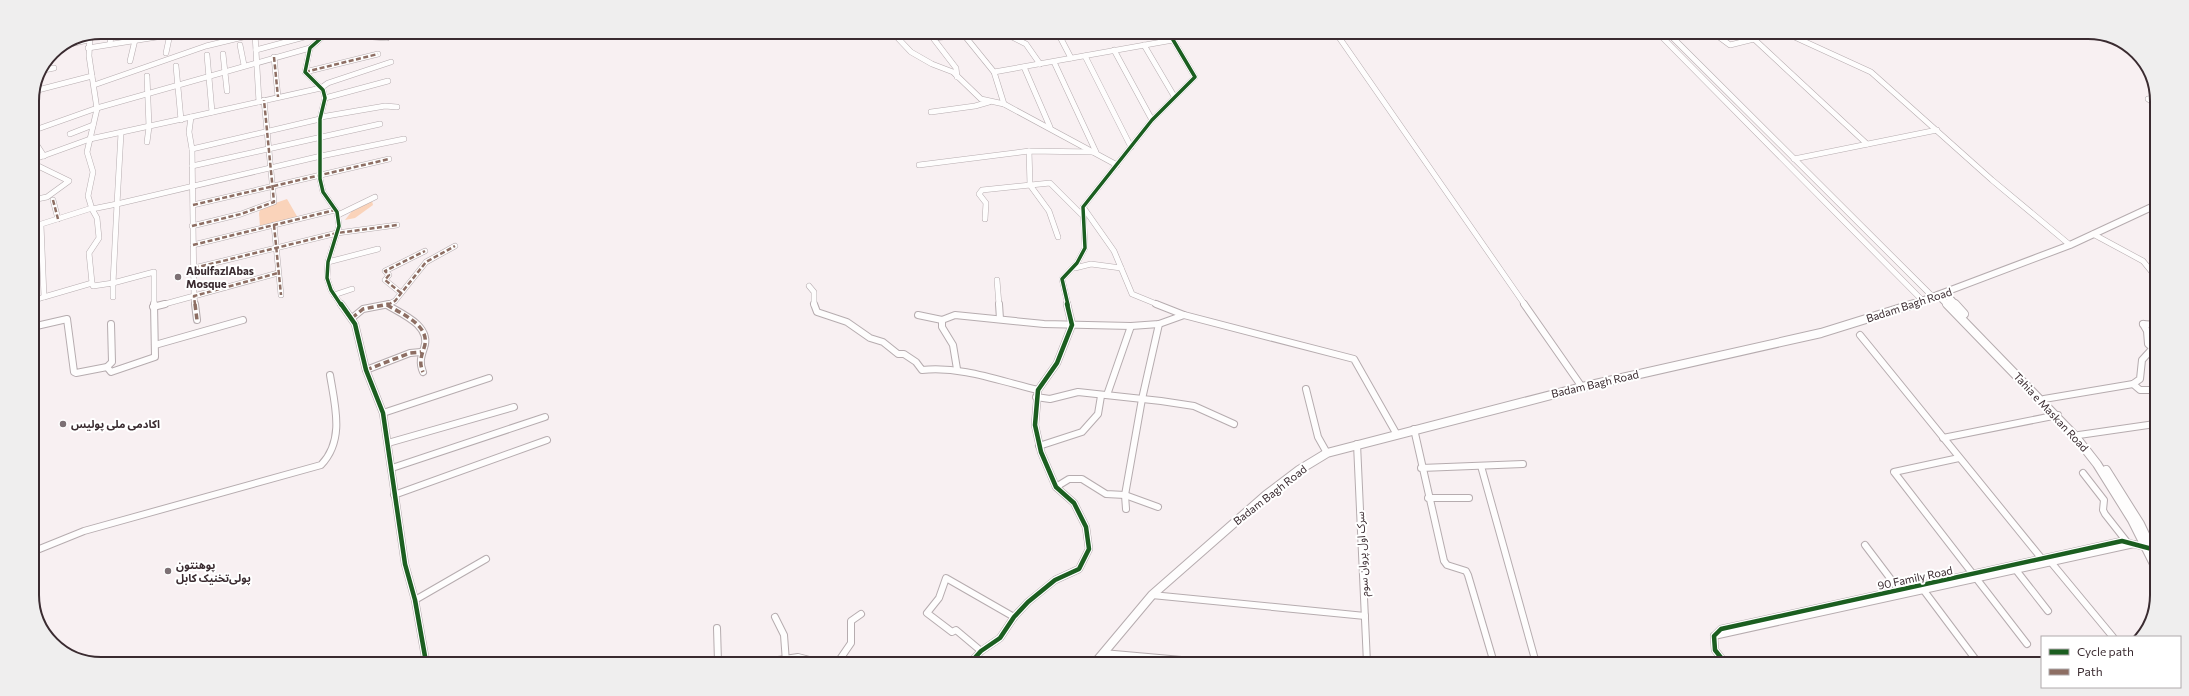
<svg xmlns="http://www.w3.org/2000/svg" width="2189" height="696" font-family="Commissioner,'Noto Sans Arabic',sans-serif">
  <rect width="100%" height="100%" fill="#f8f0f2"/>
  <g fill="#fad3ba">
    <path d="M287,199L298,218L260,227L259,213L261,208Z"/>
    <path d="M372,201L373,205L355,218L345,220L355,207Z"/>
  </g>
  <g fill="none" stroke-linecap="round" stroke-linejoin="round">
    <g stroke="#b6acaf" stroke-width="6">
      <g id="minor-far1">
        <path d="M328,32L310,48L305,72L323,90L325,98L320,119V179L323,192L337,212L339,226L328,262L327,278L331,290L341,305"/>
        <path d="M360,32L358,36L387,38"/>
        <path d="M893,33L911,52L932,64L953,72L981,99L1004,104L1117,165"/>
        <path d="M1004,33L1026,44L1040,64"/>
        <path d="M1058,33L1071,58"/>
        <path d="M1336,33L1525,305"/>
        <path d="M255,34L259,102"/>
        <path d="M1659,34L1923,301"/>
        <path d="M1669,34L1933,297"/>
        <path d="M1715,34L1730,45L1754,39L1867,144"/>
        <path d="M1788,34L1871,72L1992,180L2070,245"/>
        <path d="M110,44L111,35L126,32"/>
        <path d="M240,45L244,65"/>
        <path d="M1144,45L1174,96"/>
        <path d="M61,46L88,40"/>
        <path d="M88,48L188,32"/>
        <path d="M256,50L308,36H323"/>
        <path d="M1114,50L1152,120"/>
        <path d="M166,53L170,34"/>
        <path d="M223,54L227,91"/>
        <path d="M207,55L212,112"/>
        <path d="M1085,56L1131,147"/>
        <path d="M274,57L278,97"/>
        <path d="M130,61L135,40"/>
        <path d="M1054,62L1096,152"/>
        <path d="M176,66L181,120"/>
        <path d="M1024,67L1050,127"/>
        <path d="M39,71L54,68"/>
        <path d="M305,72L378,54"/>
        <path d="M994,72L1173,40"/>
        <path d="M92,76L97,109L87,152L93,172L88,196L92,209L117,204L113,283L154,272V305"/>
        <path d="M147,76L149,127L147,142"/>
        <path d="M957,77L956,68L933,38L964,35L994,72L1004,104"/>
        <path d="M94,85L206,46L264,32"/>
        <path d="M34,91L92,76L89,56L90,34"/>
        <path d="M2157,97L2148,99L2157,105"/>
        <path d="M325,98L388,81"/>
        <path d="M931,112L975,106L989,102"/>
        <path d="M32,116L36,115"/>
        <path d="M321,117L385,106L397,107"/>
        <path d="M320,119L192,149L189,132L191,117L321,88L328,83L391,62"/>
        <path d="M32,131L97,108L310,48"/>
        <path d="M121,133L117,204L321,156L404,139"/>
        <path d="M70,134L93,125"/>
        <path d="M35,142L44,156"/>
        <path d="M1029,151L1030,185L1049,211L1058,237"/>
        <path d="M1794,159L1937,130"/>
        <path d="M32,160L90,139L191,117"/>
        <path d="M32,163L69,181L47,197L32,200"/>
        <path d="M919,165L1029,151L1094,152"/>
        <path d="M192,166L380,124"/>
        <path d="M53,200L58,219"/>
        <path d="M193,205L389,159"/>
        <path d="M1083,207L1114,251L1132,294L1159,305"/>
        <path d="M92,209L97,218L99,238L89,253L92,283"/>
        <path d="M338,215L375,197"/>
        <path d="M985,219L986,203L979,194L982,190L1050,183L1081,214"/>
        <path d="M41,225L44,297L92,283L93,286L113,283V297"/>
        <path d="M274,225L281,295"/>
        <path d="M192,226L241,214L274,202L264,100"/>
        <path d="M32,227L92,208"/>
        <path d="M2093,234L2143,261L2156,277"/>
        <path d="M193,245L335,210"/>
        <path d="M328,262L378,249"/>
        <path d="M194,268L337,233L397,225"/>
        <path d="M1075,268L1091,264L1121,268"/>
        <path d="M997,280L999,305"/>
        <path d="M809,286L814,292V305"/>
        <path d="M401,293L385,280L389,275L385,271L425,251"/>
        <path d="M334,295L352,289"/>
        <path d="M32,301L44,297"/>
        <path d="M161,305L194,296L192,149"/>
        <path d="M195,305L194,296L278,273"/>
        <path d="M387,305L395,301L426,262L455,246"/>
        <path d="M1068,305L1062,279L1077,263L1085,248L1083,207L1152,120L1195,77L1169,33"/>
      </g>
    </g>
    <g stroke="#b6acaf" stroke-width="8">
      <g id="minor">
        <path d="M195,304L197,320"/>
        <path d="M341,304L355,324L366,370L383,413L405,564L415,600L426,662"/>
        <path d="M814,304L817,312L847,322L870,338L883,342L898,354H904L916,362L922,370C963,366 999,381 1038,390"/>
        <path d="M999,304L1000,319"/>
        <path d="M1156,304L1184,315L1354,359L1396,433"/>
        <path d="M1524,304L1582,387"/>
        <path d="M387,305C402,314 432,326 424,348C421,357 419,363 423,372"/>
        <path d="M32,306H36L32,327L67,319L74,372L76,373L107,367L112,362L111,324"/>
        <path d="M153,307L165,304"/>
        <path d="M918,315L942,320L955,315L1044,324L1131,326L1159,324L1184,315"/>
        <path d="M352,318L363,309L389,304"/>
        <path d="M942,320V327L953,345L957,369"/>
        <path d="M2143,324L2147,331L2148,344L2156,351"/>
        <path d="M2143,324L2156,325"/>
        <path d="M1860,335L2042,559"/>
        <path d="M155,345L243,320"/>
        <path d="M107,367L111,372L155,357L154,304"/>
        <path d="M366,370L410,353L421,352"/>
        <path d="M2133,384L2140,390H2156"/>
        <path d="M1306,389L1318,437L1327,453"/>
        <path d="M1107,395L1131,326"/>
        <path d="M1036,397L1050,399L1078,392L1161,401L1194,406L1234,424"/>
        <path d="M2044,399L2133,384L2140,379L2142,360L2152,349"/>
        <path d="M383,413L489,378"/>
        <path d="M1414,429L1444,561L1447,565L1466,571L1468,575L1494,663"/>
        <path d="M2079,435L2155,424"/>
        <path d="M1943,438L2058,415"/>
        <path d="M388,443L514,407"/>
        <path d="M1357,444L1367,663"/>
        <path d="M1039,446L1082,432L1098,414L1101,396"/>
        <path d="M1959,458L1894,472L2027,644"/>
        <path d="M1481,466L1536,663"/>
        <path d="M392,468L545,417"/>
        <path d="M1421,468L1523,464"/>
        <path d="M2083,473L2104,500L2103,510L2105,514L2127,542"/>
        <path d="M1056,487L1069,479H1082L1106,494L1125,495L1158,507"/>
        <path d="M394,495L547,440"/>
        <path d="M1428,498H1469"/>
        <path d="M1126,509L1125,495L1142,399L1159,324"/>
        <path d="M1865,545L1899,590"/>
        <path d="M32,552L84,531L321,465C345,440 335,406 330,375"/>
        <path d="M2050,561L2113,637"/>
        <path d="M2016,570L2048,611"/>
        <path d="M1922,588L1979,664"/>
        <path d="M1152,595L1365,616"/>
        <path d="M415,600L486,559"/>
        <path d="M775,617L784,635L786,662"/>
        <path d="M717,628L718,662"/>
        <path d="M1714,636L2134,544"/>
        <path d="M981,651L956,630L952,632L927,613L939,598L946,578L1014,617"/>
        <path d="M1103,653L1215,663"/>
        <path d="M765,662L798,657L817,662"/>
        <path d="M838,662L851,643V621L861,614"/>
        <path d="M970,663L981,651L1000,638L1014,617L1028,602L1055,580L1079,569L1089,549L1086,527L1074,503L1056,487L1041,452L1035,425L1038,390L1057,363L1072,325L1067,304"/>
        <path d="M1726,664L1715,650L1714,636L1721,629L2122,541L2152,549"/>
      </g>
    </g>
    <g stroke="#b6acaf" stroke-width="8">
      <g id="major-far1">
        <path d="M1945,293L1956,305"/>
        <path d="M1938,295L1948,305"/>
        <path d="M1911,305L2070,245L2156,205"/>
      </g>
    </g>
    <g stroke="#b6acaf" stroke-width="10">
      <g id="major">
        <path d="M1947,304L2075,436L2097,464L2132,520L2155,566"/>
        <path d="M1955,304L1964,314"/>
        <path d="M2106,470L2140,524L2150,545"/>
        <path d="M1095,663L1152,595L1266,495L1299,470L1327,453L1582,387L1821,333L1914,304"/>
      </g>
    </g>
    <use href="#minor-far1" stroke="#fefdfd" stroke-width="5"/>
    <use href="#minor" stroke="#fefdfd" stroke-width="6"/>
    <use href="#major-far1" stroke="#fefdfd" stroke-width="6"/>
    <use href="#major" stroke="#fefdfd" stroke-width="8"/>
    <g stroke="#8d6e63" stroke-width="2.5" stroke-dasharray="5 2.5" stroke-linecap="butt">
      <path d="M360,32L358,36L387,38"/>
      <path d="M274,57L278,97"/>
      <path d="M305,72L378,54"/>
      <path d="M53,200L58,219"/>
      <path d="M193,205L389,159"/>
      <path d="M274,225L281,295"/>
      <path d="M192,226L241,214L274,202L264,100"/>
      <path d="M193,245L335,210"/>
      <path d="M194,268L337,233L397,225"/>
      <path d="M401,293L385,280L389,275L385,271L425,251"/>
      <path d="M195,305L194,296L278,273"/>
      <path d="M387,305L395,301L426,262L455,246"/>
    </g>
    <g stroke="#8d6e63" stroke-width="3.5" stroke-dasharray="6 3.5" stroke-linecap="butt">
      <path d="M195,304L197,320"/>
      <path d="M387,305C402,314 432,326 424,348C421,357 419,363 423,372"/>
      <path d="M352,318L363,309L389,304"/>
      <path d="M366,370L410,353L421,352"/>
    </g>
    <g stroke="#fff" stroke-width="5.5">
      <g id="cycleway-far1">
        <path d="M328,32L310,48L305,72L323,90L325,98L320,119V179L323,192L337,212L339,226L328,262L327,278L331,290L341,305"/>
        <path d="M1068,305L1062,279L1077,263L1085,248L1083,207L1152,120L1195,77L1169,33"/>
      </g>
    </g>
    <g stroke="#fff" stroke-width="7">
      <g id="cycleway">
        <path d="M341,304L355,324L366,370L383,413L405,564L415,600L426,662"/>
        <path d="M970,663L981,651L1000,638L1014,617L1028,602L1055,580L1079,569L1089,549L1086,527L1074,503L1056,487L1041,452L1035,425L1038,390L1057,363L1072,325L1067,304"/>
        <path d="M1726,664L1715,650L1714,636L1721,629L2122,541L2152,549"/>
      </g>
    </g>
    <use href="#cycleway-far1" stroke="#1b5e20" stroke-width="3.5"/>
    <use href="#cycleway" stroke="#1b5e20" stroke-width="4.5"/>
  </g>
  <g fill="#7c7074" stroke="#fff" stroke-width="1.5">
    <circle cx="178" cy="277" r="4"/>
    <circle cx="63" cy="424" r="4"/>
    <circle cx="168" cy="571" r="4"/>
  </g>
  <g text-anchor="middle" stroke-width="4" stroke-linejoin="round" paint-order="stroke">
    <g font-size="11" font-weight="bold" fill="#3a2b30" stroke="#fff" text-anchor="start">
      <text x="186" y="275">AbulfazlAbas<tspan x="186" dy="13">Mosque</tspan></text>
      <text x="71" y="428">اکادمی ملی پولیس</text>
      <text x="176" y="569">پوهنتون<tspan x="176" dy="13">پولی‌تخنیک کابل</tspan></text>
    </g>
    <g font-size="11" fill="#3a2b30" stroke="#fff">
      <text transform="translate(1909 305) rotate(-18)" y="4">Badam Bagh Road</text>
      <text transform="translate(1595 384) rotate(-13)" y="4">Badam Bagh Road</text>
      <text transform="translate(2051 412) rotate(47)" y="4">Tahia e Maskan Road</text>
      <text transform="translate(1270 495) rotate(-38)" y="4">Badam Bagh Road</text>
      <text transform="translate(1362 554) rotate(-93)" y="4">سرک اول پروان سوم</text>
      <text transform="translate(1915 578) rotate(-12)" y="4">90 Family Road</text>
    </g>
  </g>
  <path d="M0 0H2189V696H0ZM101 39H2088A62 62 0 0 1 2150 101V595A62 62 0 0 1 2088 657H101A62 62 0 0 1 39 595V101A62 62 0 0 1 101 39Z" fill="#efeeee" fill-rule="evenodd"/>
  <path fill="none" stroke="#3a2b30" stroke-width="2" d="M101 39H2088A62 62 0 0 1 2150 101V595A62 62 0 0 1 2088 657H101A62 62 0 0 1 39 595V101A62 62 0 0 1 101 39Z"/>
  <rect x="2041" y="636" width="140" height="52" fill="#ffffff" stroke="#b0aaac"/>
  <rect x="2049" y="649" width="20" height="6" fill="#1b5e20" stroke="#b0aaac"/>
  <text x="2077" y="656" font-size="12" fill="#3a2b30">Cycle path</text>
  <rect x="2049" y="669" width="20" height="6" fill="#8d6e63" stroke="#b0aaac"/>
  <text x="2077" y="676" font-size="12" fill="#3a2b30">Path</text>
</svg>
